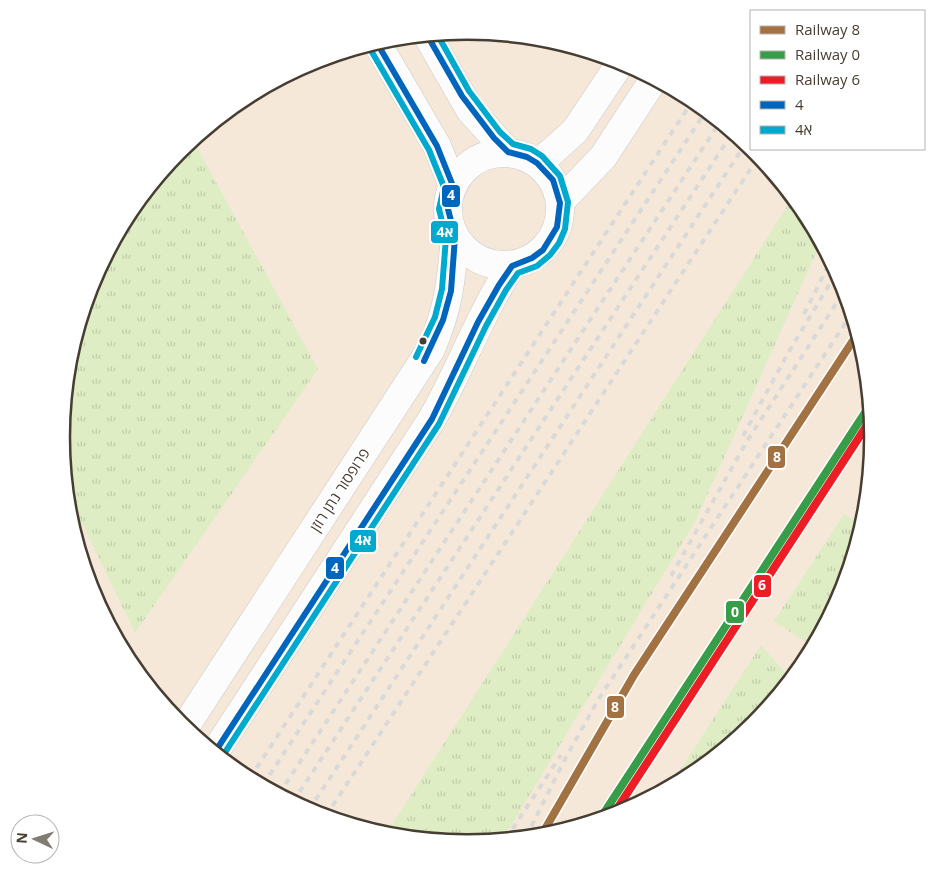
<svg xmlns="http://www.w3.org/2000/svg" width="935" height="874" font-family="'Open Sans',Heebo,sans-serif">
  <defs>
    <pattern id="grass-tufts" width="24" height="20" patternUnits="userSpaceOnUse" patternTransform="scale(1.25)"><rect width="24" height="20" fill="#dfedc5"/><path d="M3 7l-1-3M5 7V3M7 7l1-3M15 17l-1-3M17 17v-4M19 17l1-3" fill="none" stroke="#c1ccaa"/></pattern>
  </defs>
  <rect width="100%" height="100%" fill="#f0ede8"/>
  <circle fill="#f5e8d9" cx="469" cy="436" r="403"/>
  <g fill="url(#grass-tufts)">
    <path d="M193,140L318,369L135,633L67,492L62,437L70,358L93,281L130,211L181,150Z"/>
    <path d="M793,197L805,212L821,242L695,522L503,839L467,843L386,834Z"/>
    <path d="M844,514L862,526L842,593L813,647L774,621Z"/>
    <path d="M761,645L791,679L754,724L693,775L669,787Z"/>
  </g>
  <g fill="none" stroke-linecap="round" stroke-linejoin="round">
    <g stroke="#ccc9c4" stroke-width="29">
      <g id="tertiary">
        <path d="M427,35L470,110L508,152"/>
        <path d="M377,43L437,146L453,186"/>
        <circle cx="504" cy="209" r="56"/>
        <path d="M538,164L575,131L621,62"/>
        <path d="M560,202L603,157L654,79"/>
        <path d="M185,727L431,349C449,307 451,282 455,237"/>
        <path d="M215,752L432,419C461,368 480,314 512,265"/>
      </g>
    </g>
    <use href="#tertiary" stroke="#fdfcfc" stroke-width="28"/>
    <g stroke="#d9d9d8" stroke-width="4" stroke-dasharray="6 6" stroke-linecap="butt">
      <path d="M804,314L831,260"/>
      <path d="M743,436L788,353L837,272"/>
      <path d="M671,576L747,441L845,290"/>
      <path d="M250,778L693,100"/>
      <path d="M263,785L706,111"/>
      <path d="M279,794L720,122"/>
      <path d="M293,802L733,132"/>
      <path d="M309,810L746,143"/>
      <path d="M326,816L759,156"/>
      <path d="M526,837L565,759L598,700L852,313"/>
      <path d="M506,839L561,755"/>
    </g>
    <g stroke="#fff" stroke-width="10">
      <g id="bus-1">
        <path d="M377,43L437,146L453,186L448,209L455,237L451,291L443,320L424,361"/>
        <path d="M215,752L432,419L478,322L499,285L512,266L532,258L543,250L557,227L560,203L553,180L537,163L527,157L508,152L494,138L462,96L427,35"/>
      </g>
    </g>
    <g stroke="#fff" stroke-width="10">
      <g id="bus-2">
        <path d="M369,47L429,150L444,187L439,209L446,238L442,289L435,317L416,357"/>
        <path d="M222,757L439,424L486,326L506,290L518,273L537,266L550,255L559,243L565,229L568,202L560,176L542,156L531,149L513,144L500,132L469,91L437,34"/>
      </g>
    </g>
    <use href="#bus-1" stroke="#0065bd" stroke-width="6"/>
    <use href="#bus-2" stroke="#00a9ce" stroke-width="6"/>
    <g stroke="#fff" stroke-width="11">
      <path id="rail-1" d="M541,836L634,675L858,333"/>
    </g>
    <g stroke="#fff" stroke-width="11">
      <path id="rail-2" d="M600,819L870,405"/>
    </g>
    <g stroke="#fff" stroke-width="11">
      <path id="rail-3" d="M613,815L871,419"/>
    </g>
    <use href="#rail-1" stroke="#a37243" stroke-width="8"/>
    <use href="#rail-2" stroke="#389d48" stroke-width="8"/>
    <use href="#rail-3" stroke="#ed1d26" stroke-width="8"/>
  </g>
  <circle fill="#473e33" stroke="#fff" stroke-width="2" cx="423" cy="341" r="4.5"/>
  <g text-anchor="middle" stroke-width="4" stroke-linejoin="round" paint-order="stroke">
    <g font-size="15" fill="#473e33" stroke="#fff">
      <text transform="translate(340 490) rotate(-57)" y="5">פרופסור נתן רוזן</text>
    </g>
  </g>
  <path d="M0 0H935V874H0ZM70 437a397 397 0 1 1 794 0a397 397 0 1 1-794 0Z" fill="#fff" fill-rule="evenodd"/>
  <path fill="none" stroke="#473e33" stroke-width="2.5" d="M70 437a397 397 0 1 1 794 0a397 397 0 1 1-794 0Z"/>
  <g stroke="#fff" stroke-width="2">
    <rect x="441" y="184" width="20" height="24" rx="5" fill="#0065bd"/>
    <rect x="430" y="220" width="29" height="24" rx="5" fill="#00a9ce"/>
    <rect x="767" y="445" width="19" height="24" rx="5" fill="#a37243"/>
    <rect x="349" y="529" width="28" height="24" rx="5" fill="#00a9ce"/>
    <rect x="325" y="556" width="20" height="24" rx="5" fill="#0065bd"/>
    <rect x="753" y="574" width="19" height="24" rx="5" fill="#ed1d26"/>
    <rect x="725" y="600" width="20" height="24" rx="5" fill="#389d48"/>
    <rect x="606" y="695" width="19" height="24" rx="5" fill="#a37243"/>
  </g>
  <g font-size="14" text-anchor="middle" font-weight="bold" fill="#fff">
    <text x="451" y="200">4</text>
    <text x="445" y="237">4א</text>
    <text x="777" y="462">8</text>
    <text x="363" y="545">4א</text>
    <text x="335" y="573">4</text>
    <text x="762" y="590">6</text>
    <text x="735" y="617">0</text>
    <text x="615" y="712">8</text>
  </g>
  <rect x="750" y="10" width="175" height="140" fill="#ffffff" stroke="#b5b2ad"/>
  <rect x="760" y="26" width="25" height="8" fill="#a37243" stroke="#b5b2ad"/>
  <text x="795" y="35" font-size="15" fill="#473e33">Railway 8</text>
  <rect x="760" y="51" width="25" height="8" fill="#389d48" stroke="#b5b2ad"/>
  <text x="795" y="60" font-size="15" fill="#473e33">Railway 0</text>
  <rect x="760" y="76" width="25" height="8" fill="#ed1d26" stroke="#b5b2ad"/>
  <text x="795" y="85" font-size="15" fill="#473e33">Railway 6</text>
  <rect x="760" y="101" width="25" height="8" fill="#0065bd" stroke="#b5b2ad"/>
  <text x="795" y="110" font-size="15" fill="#473e33">4</text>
  <rect x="760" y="126" width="25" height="8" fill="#00a9ce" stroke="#b5b2ad"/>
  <text x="795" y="135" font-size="15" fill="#473e33">4א</text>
  <g transform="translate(35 839) rotate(274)"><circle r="24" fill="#ffffff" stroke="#b5b2ad"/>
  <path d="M0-4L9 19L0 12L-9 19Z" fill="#827b72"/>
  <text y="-8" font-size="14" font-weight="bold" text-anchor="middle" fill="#473e33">N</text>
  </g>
</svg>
